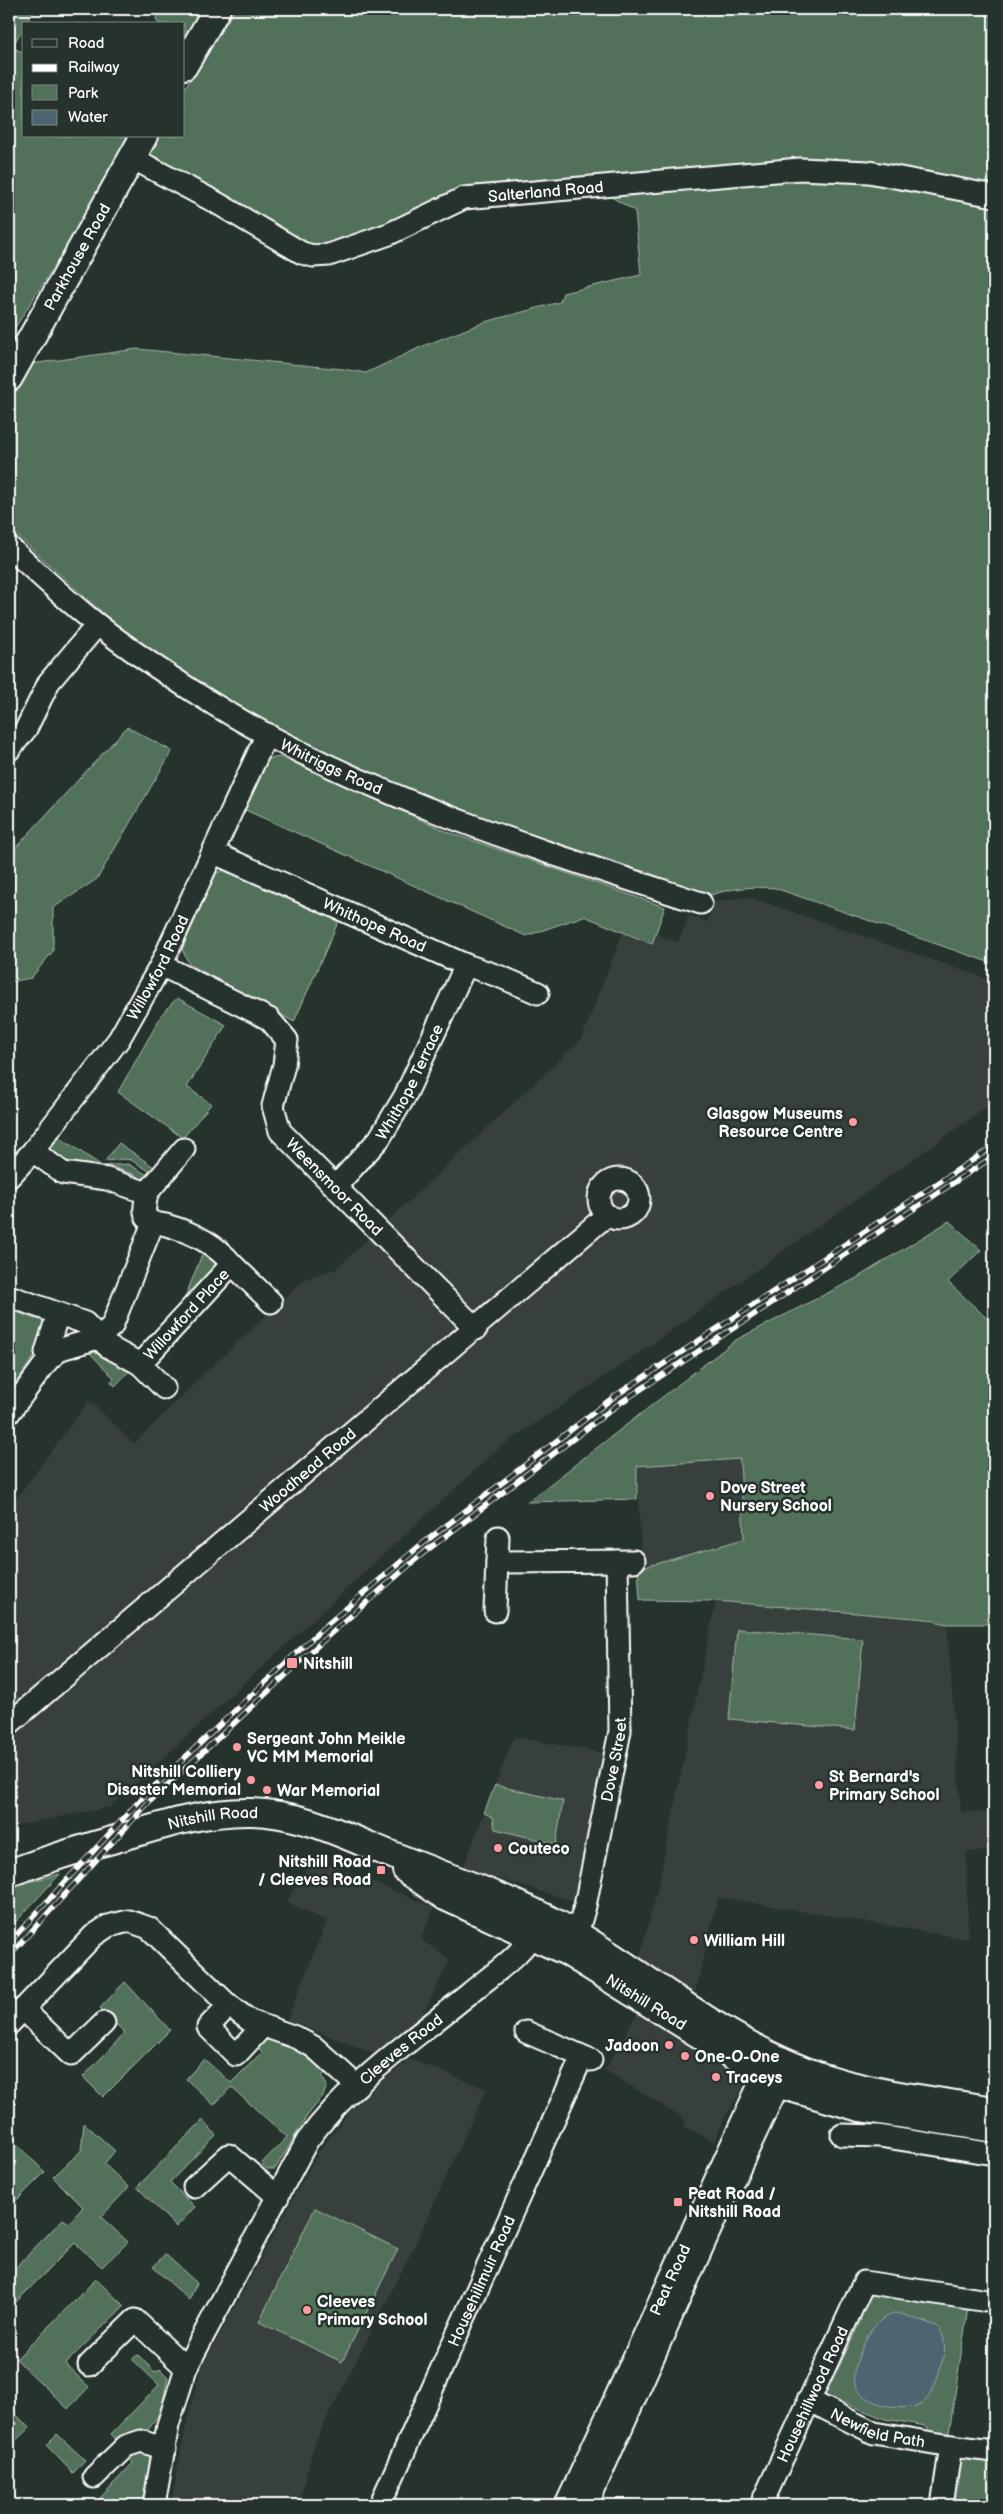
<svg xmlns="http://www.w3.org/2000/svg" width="1003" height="2514" font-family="'Balsamiq Sans',sans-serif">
  <rect width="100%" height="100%" fill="#26332d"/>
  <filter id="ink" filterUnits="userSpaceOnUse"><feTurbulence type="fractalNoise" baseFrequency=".02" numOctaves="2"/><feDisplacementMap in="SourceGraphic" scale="10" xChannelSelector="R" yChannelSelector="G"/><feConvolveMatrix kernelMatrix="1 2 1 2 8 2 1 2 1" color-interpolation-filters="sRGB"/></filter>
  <g filter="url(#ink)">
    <g fill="#383f3d">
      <path d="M749,897L994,981V1102L655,1342L499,1448L110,1807L9,1827V1509L89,1400L134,1444L203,1375L305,1279L336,1269L581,1040L623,932L652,944L655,934L678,943L689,915L707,922L715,902Z"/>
      <path d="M740,1459L744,1539L638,1569L641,1547L637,1466Z"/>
      <path d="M716,1601L926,1619L947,1624L961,1812H994V1850L966,1852L968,1939L718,1897L694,1996L639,1961L658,1887Z"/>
      <path d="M514,1737L604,1753L580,1903L463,1868Z"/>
      <path d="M314,1857L434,1908L421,1939L450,1960L420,2019L381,2056L287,2020L327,1921L286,1902Z"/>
      <path d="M638,2012L741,2080L743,2089L727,2113L714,2142L684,2126L686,2120L605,2070Z"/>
      <path d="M410,2059L486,2089L411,2253L315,2442L298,2505H171L187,2420L202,2367L319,2151L360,2099Z"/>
    </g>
    <g fill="#51715a" stroke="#a8b8ac">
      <path d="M9,9H35L12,47L24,53V136H137L9,337Z"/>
      <path d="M158,9H202L184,40V24H159L156,20Z"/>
      <path d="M235,9H994V190L807,164L472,186L369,230L326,244H300L143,153L154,136H184V89Z"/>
      <path d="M821,173L994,203V964L775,888C750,886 731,888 708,896L400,790L272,729L252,714L193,682L140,647L9,528V398L31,364L137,349L343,369L366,373L423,346L485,322L560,302L563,293L641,275L635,211L601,191Z"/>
      <path d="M127,727L172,751L97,879L53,908V951L31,978L9,982V855Z"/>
      <path d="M281,757L448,832L665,907L652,944L584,916L526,936L241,808L268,759Z"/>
      <path d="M228,869L339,920L294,1022L189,964L182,949L216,873Z"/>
      <path d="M177,998L226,1025L187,1087L211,1104L183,1138L118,1092L163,1013Z"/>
      <path d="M59,1137L102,1166L128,1164L153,1178L150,1182H139L136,1175L112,1167C109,1168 105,1171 101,1172C84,1175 54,1165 52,1146Z"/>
      <path d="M119,1143L158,1170L156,1175L131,1160L125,1159L105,1161Z"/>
      <path d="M949,1221L981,1250L948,1282L994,1325V1624H947L926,1619L716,1601L640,1600L638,1569L744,1539L740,1459L637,1466V1499L527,1502L736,1340L855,1279Z"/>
      <path d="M205,1247L222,1261L178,1315Z"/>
      <path d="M9,1303L14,1311L35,1319L43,1316L53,1319L39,1357L32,1359L15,1385L16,1388L9,1381Z"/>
      <path d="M86,1349L129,1368L131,1369L115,1386L111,1382L114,1378Z"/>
      <path d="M737,1629L863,1639L855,1730L729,1719Z"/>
      <path d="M495,1785L563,1801L556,1844L495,1829L493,1817L484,1813Z"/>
      <path d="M60,1874L9,1929V1887Z"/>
      <path d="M125,1982L170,2030L103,2097L83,2077L125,2033L100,2008Z"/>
      <path d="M261,2040C286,2040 307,2055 325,2073L322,2077L327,2086L323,2096L307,2116L275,2169H267L261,2164L287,2137L231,2087L214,2105L186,2079L204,2059L231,2083L262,2052L255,2044Z"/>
      <path d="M203,2120L216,2135L170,2182L195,2207L176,2227L137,2187Z"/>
      <path d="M84,2123L115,2151L104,2164L129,2187L101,2217L128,2242L102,2267L75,2243L9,2309V2274L63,2219L69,2223L83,2207L53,2177L81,2151Z"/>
      <path d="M9,2137L45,2172L9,2208Z"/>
      <path d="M315,2208L398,2249L342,2362L259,2322Z"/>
      <path d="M165,2254L197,2283L189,2300L153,2267Z"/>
      <path d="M96,2279L124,2306L65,2364L89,2387L68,2409L16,2359Z"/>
      <path d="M873,2293L968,2308L949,2433L931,2432L926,2426L885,2419L845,2403L841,2405L823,2395L831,2373L837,2371L861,2320L859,2312L870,2294Z"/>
      <path d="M138,2355L155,2372L160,2369L168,2377L161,2411L149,2429L118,2442L111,2434L159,2385L132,2359Z"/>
      <path d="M9,2407L29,2428L11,2445L9,2443Z"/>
      <path d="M57,2434L85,2460L73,2473L46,2445Z"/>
      <path d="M147,2451L151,2460L142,2505H104L99,2499L133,2463L127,2455Z"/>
      <path d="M971,2457L994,2461V2505H953C955,2489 953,2463 971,2457Z"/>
    </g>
    <path fill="#4c6571" stroke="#94a3aa" d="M898,2313L937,2326C946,2336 946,2350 942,2362C938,2374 935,2391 926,2400C910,2416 862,2405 855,2384C851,2373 858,2359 862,2348C869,2331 879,2316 898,2313Z"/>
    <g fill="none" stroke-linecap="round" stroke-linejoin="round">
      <g stroke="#fff" stroke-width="25">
        <g id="minor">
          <path id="s1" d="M132,158L217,203L302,253L313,256L329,255L389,234L464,198L800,169L869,172L994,196"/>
          <path id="s2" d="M9,547C38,573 67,601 98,625C131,651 166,674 202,697C352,792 533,848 701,903"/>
          <path d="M9,750L26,729L49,682L97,625"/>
          <path id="s3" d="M214,853L466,965L501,977L538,993"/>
          <path id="s4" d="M161,965L269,1019L287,1040L284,1065L273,1106L280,1131L476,1329"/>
          <path id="s5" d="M9,1177L33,1151L119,1039L161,965L267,734"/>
          <circle cx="619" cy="1199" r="20"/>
          <path id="s6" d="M335,1187L379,1139L405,1096L466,965"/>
          <path d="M147,1193L184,1149"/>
          <path d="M232,1264L271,1302"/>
          <path id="s7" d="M9,1296L85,1323L107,1346L140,1364L232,1264C216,1244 191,1232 166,1225C159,1223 154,1225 148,1219C142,1213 146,1201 147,1193L107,1179L63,1173L33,1151"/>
          <path d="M48,1360L46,1352L58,1314"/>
          <path d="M140,1364L164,1388"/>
          <path d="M9,1413L48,1360L61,1349L98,1338L112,1326L153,1223"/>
          <path d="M497,1562L634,1561"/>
          <path d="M495,1611L498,1537"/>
          <path id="s8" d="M9,1724L607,1215"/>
          <path id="s9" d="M570,1948L577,1934L585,1906L620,1731L617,1561"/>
          <path d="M229,2005L208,2027L236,2055L263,2026"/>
          <path d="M23,2009L71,2055L104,2023"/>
          <path d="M9,2024L93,1936L108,1926L129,1921L149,1928L225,2002L250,2021L295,2037L314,2047L357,2086"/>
          <path d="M526,2032L591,2060"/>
          <path d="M842,2135L879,2136L994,2154"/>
          <path d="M194,2187L229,2155L278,2197"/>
          <path d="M89,2365L135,2320L186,2368"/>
          <path id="s10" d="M808,2400L874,2433L951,2446"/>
          <path d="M94,2477L126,2446L141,2441L165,2449"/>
          <path id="s11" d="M154,2505L168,2425L186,2368L307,2141C350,2082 414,2039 470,1993C494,1973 525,1953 539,1924"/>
          <path id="s12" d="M380,2505L582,2057"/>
          <path id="s13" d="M566,2505L770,2061"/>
          <path d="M587,2505L711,2228L785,2071"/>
          <path id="s14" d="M761,2505L864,2282L994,2302"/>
          <path d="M942,2505L951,2446L994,2451"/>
        </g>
      </g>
      <g stroke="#fff" stroke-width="30">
        <g id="major">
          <path d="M184,66L217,9"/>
          <path id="s15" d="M9,378L144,136"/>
          <path id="s16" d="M406,1870L445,1897L567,1952L780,2085L860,2108L994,2129"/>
          <path id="s17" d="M9,1873C47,1859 86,1847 126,1836C166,1824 208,1811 251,1812C295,1813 333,1830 373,1847C441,1876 514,1897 578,1935C648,1977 712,2030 787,2063C852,2093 925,2098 994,2110"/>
        </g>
      </g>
      <use href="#minor" stroke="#26332d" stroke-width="21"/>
      <use href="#major" stroke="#26332d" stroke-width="26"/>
      <g stroke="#fff" stroke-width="5.5">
        <g id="rail">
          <path d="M9,1943L143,1797L323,1628L417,1548L615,1396L994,1146"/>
          <path d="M9,1956L148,1803L329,1635L422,1554L620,1403L994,1156"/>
        </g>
      </g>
      <use href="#rail" stroke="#26332d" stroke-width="4" stroke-dasharray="11" stroke-linecap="butt"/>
    </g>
  </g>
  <g fill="#ff9aa2" stroke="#26332d" stroke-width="2">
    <circle cx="853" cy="1122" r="5"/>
    <circle cx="710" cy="1496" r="5"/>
    <rect x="286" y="1657" width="12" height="12" rx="2.5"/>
    <circle cx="237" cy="1747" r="5"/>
    <circle cx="251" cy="1780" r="5"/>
    <circle cx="819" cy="1785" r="5"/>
    <circle cx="267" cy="1790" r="5"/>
    <circle cx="498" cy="1848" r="5"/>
    <rect x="376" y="1865" width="10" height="10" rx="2.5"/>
    <circle cx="694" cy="1940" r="5"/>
    <circle cx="669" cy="2045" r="5"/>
    <circle cx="685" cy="2056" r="5"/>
    <circle cx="716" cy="2077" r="5"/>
    <rect x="673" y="2197" width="10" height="10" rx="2.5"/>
    <circle cx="307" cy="2310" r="5"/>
  </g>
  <g text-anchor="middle" stroke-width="5" stroke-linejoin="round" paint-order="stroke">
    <g font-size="16" fill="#fff" stroke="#26332d">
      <text dy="6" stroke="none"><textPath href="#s1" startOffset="451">Salterland Road</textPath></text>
      <text dy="6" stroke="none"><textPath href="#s15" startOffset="139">Parkhouse Road</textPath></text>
      <text dy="6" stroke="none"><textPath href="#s2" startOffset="392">Whitriggs Road</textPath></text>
      <text dy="6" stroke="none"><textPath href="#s3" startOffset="176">Whithope Road</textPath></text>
      <text dy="6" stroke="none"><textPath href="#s5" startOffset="258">Willowford Road</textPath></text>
      <text dy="6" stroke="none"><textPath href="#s6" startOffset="130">Whithope Terrace</textPath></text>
      <text dy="6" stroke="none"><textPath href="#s4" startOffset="320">Weensmoor Road</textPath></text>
      <text dy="6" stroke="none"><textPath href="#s7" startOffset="218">Willowford Place</textPath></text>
      <text dy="6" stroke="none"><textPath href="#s8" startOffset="392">Woodhead Road</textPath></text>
      <text dy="6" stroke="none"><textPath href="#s9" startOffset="194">Dove Street</textPath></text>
      <text dy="6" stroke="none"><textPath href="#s17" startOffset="212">Nitshill Road</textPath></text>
      <text dy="6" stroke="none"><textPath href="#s16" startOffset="275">Nitshill Road</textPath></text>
      <text dy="6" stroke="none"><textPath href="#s11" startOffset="530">Cleeves Road</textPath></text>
      <text dy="6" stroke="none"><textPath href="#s13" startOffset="248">Peat Road</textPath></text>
      <text dy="6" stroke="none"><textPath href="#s12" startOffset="246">Househillmuir Road</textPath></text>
      <text dy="6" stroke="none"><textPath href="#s14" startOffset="122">Househillwood Road</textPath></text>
      <text dy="6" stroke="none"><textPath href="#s10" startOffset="76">Newfield Path</textPath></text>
    </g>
    <g font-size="16" font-weight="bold" fill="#fff" stroke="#26332d" text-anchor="start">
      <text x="843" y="1119" text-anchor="end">Glasgow Museums<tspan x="843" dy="18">Resource Centre</tspan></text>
      <text x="720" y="1493">Dove Street<tspan x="720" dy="18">Nursery School</tspan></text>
      <text x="303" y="1669">Nitshill</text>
      <text x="247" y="1744">Sergeant John Meikle<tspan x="247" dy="18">VC MM Memorial</tspan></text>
      <text x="241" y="1777" text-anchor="end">Nitshill Colliery<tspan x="241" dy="18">Disaster Memorial</tspan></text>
      <text x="829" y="1782">St Bernard's<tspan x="829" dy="18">Primary School</tspan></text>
      <text x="277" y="1796">War Memorial</text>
      <text x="508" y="1854">Couteco</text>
      <text x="371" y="1867" text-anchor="end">Nitshill Road<tspan x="371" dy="18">/ Cleeves Road</tspan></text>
      <text x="704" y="1946">William Hill</text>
      <text x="659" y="2051" text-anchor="end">Jadoon</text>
      <text x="695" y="2062">One-O-One</text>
      <text x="726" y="2083">Traceys</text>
      <text x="688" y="2199">Peat Road /<tspan x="688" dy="18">Nitshill Road</tspan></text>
      <text x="317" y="2307">Cleeves<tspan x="317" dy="18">Primary School</tspan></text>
    </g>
  </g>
  <rect width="1003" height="2514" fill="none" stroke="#26332d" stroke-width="30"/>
  <rect x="15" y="15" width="973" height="2484" fill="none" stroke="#fff" stroke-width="2" filter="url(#ink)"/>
  <rect x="22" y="22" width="162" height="115" fill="#26332d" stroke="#7d8581"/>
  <rect x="32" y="39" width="25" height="8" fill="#26332d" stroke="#7d8581"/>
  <text x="68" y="48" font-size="15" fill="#ffffff">Road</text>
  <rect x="32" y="64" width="25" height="8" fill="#ffffff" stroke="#7d8581"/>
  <text x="68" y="72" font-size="15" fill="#ffffff">Railway</text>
  <rect x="32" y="85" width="25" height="15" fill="#51715a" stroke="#7d8581"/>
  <text x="68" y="98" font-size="15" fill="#ffffff">Park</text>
  <rect x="32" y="110" width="25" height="15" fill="#4c6571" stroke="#7d8581"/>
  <text x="68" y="122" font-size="15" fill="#ffffff">Water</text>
</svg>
